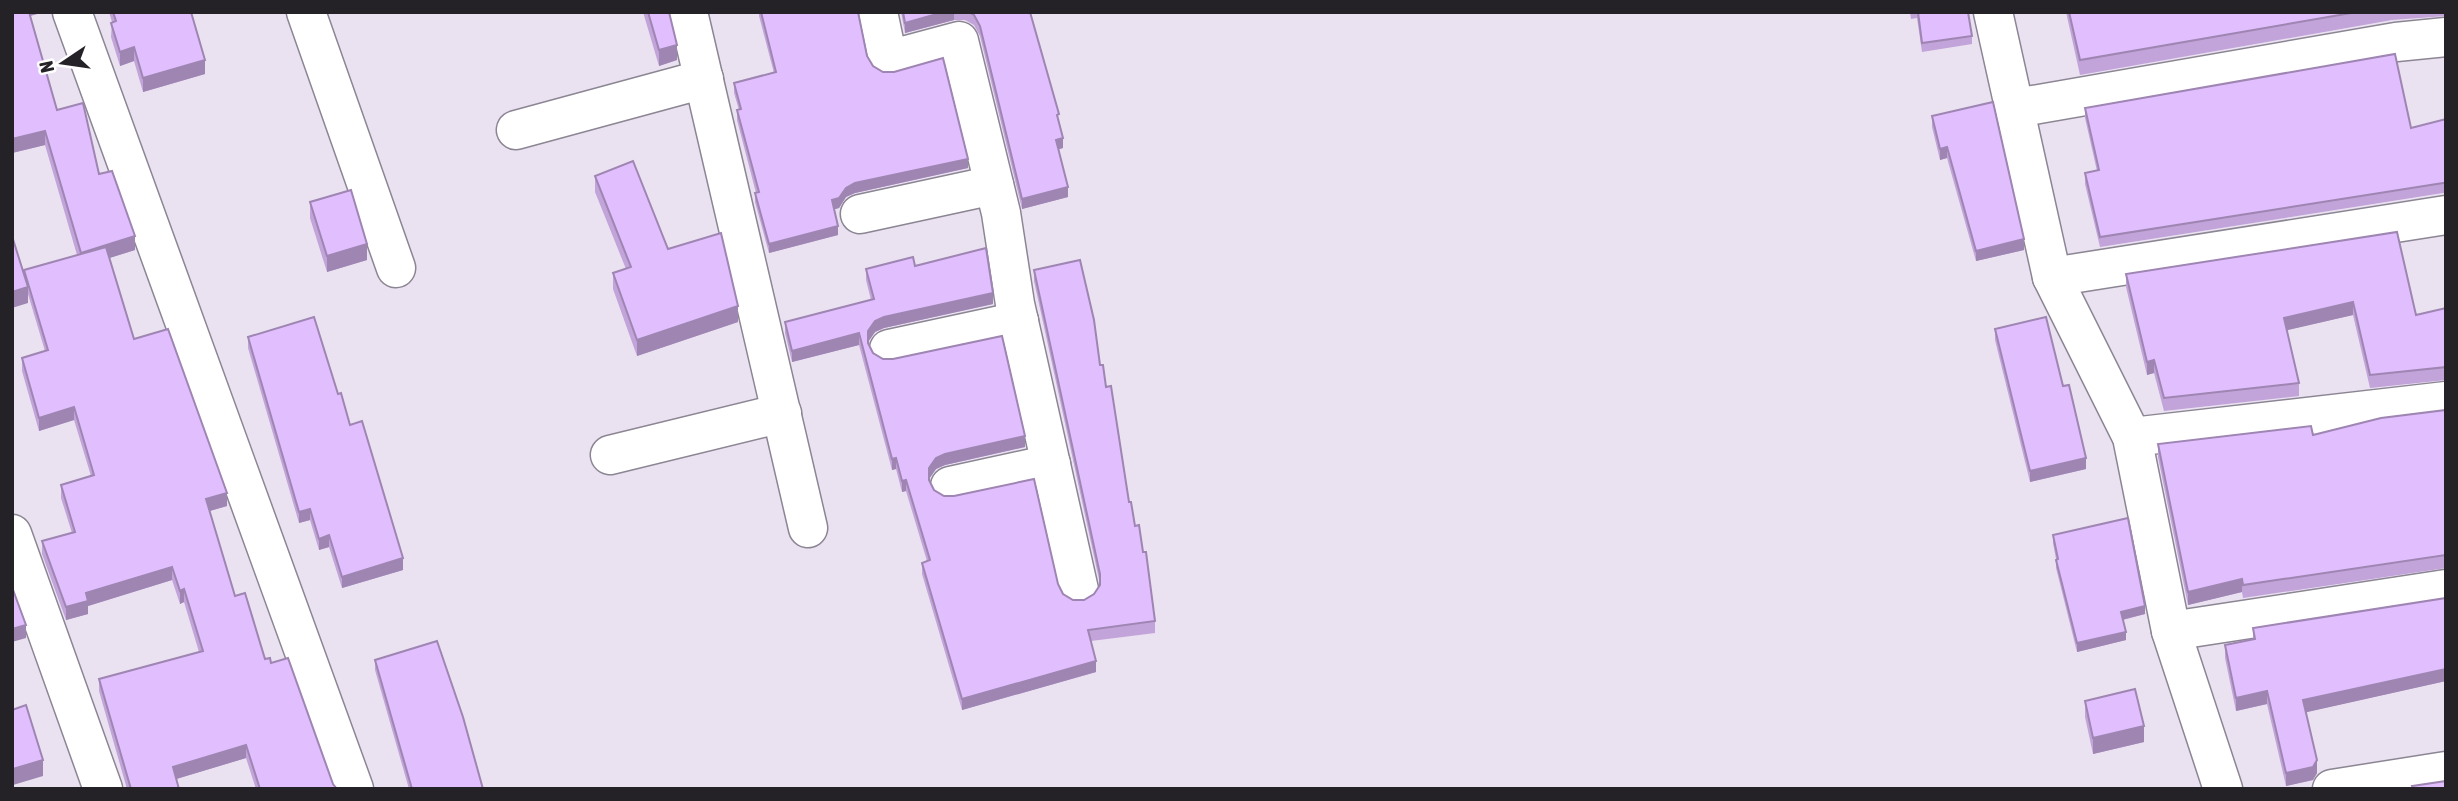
<svg xmlns="http://www.w3.org/2000/svg" width="2458" height="801" font-family="'Asap Condensed',sans-serif">
  <rect width="100%" height="100%" fill="#eae2f1"/>
  <g fill="none" stroke-linecap="round" stroke-linejoin="round">
    <g stroke="#8c8593" stroke-width="41">
      <g id="street">
        <path d="M72,12L354,789"/>
        <path d="M306,12L396,268"/>
        <path d="M688,12L808,528"/>
        <path d="M878,12L888,60L959,41L1001,213L1015,304L1079,590"/>
        <path d="M1993,12L2052,277L2132,437L2171,631L2223,789"/>
        <path d="M2016,108L2396,42L2446,37"/>
        <path d="M516,130L704,79"/>
        <path d="M860,214L994,185"/>
        <path d="M2052,277L2446,215"/>
        <path d="M889,349L1019,321"/>
        <path d="M2132,437L2446,401"/>
        <path d="M610,455L782,413"/>
        <path d="M950,486L1051,464"/>
        <path d="M12,534L103,789"/>
        <path d="M2171,631L2446,589"/>
        <path d="M2332,789L2446,771"/>
      </g>
    </g>
    <use href="#street" stroke="#fff" stroke-width="38"/>
  </g>
  <g fill="#c2a3da">
    <path d="M12,12H41L30,16L57,110L99,174L135,250L109,258L134,339L227,506L210,511L235,596L265,659L271,663L333,784L337,789H256L246,758L176,779L179,789H127L99,691V679L199,652L184,602L180,604L172,580L88,606V614L66,620L42,554V541L72,533L61,498V485L91,476L74,420L39,431L22,371V358L45,351L28,294V303L24,270L77,255L45,145L12,153Z"/>
    <path d="M109,12H191L205,74L143,92L134,61L120,66L111,37L112,22Z"/>
    <path d="M643,12H669L677,60L659,66Z"/>
    <path d="M759,12H858L867,56L873,66L968,168L855,193L846,197L839,208L834,209L838,235L769,253L755,202V193H756L737,120V110H739L734,93V83L774,73L759,16Z"/>
    <path d="M901,12H1031L1030,13L1059,122L1063,148L1059,149L1068,197L1022,209L980,36L974,25L965,20H954L905,33Z"/>
    <path d="M1910,12H1968L1972,36V44L1922,52L1917,18L1911,19Z"/>
    <path d="M2066,12H2446V16L2392,20L2080,75Z"/>
    <path d="M2085,108L2411,128L2446,119V194L2443,193L2100,247L2085,184V173L2097,171L2085,118Z"/>
    <path d="M1932,116L2024,250L1976,261L1947,158L1940,160L1932,127Z"/>
    <path d="M595,176L738,322L637,356L613,289V273L626,269L595,192Z"/>
    <path d="M310,202L367,260L327,272L310,218Z"/>
    <path d="M2397,232L2416,315L2446,308V380L2370,388L2353,315L2286,330L2299,383V396L2164,411L2154,373L2147,375L2126,287V274Z"/>
    <path d="M915,266L993,304L884,328L875,332L868,342V344L873,353L1025,447L945,465L936,469L929,479V481L934,490L1058,584L1063,594L1073,600H1084L1094,594L1100,584L1034,281V270L1100,365L1106,387L1129,502L1155,621V633L1091,641L1096,672L962,710L922,574V563L927,561L906,491L902,492L896,469L892,470L859,345L792,362L785,333V322L871,300L866,280V269Z"/>
    <path d="M1995,329L2063,386L2086,469L2030,482L1995,340Z"/>
    <path d="M248,337L338,394L350,425L403,570L342,588L329,547L319,550L310,520L299,523L248,348Z"/>
    <path d="M2446,410V568L2243,598L2242,592L2188,605L2158,457V444L2313,435Z"/>
    <path d="M2053,535L2145,614L2123,620L2126,640L2077,652L2056,568V559L2053,543Z"/>
    <path d="M2446,598V681L2306,712L2317,773L2313,780L2286,786L2267,704L2236,711L2225,658V645L2253,640V628Z"/>
    <path d="M375,660L483,789H409L375,670Z"/>
    <path d="M2085,701L2144,742L2093,754L2085,717Z"/>
  </g>
  <g fill="#9e85b2">
    <path d="M26,12H41V13L26,17Z"/>
    <path d="M944,12H954V20L905,33V23Z"/>
    <path d="M677,45V60L659,66V50Z"/>
    <path d="M134,47V61L120,66V52Z"/>
    <path d="M205,60V74L143,92V78Z"/>
    <path d="M45,131V145L12,153V139Z"/>
    <path d="M1063,138V148L1056,150V140Z"/>
    <path d="M1947,147V158L1940,160V149Z"/>
    <path d="M968,159V168L855,193L846,197L839,208L832,210V200L846,188L855,183Z"/>
    <path d="M1068,187V197L1022,209V199Z"/>
    <path d="M838,226V235L769,253V244Z"/>
    <path d="M135,236V250L81,267V253Z"/>
    <path d="M2024,239V250L1976,261V251Z"/>
    <path d="M367,244V260L327,272V256Z"/>
    <path d="M28,287V303L12,308V292Z"/>
    <path d="M993,293V304L884,328L875,332L868,342V354V331L875,321L884,317Z"/>
    <path d="M2353,302V315L2284,331V318Z"/>
    <path d="M738,306V322L637,356V340Z"/>
    <path d="M859,333V345L792,362V351Z"/>
    <path d="M2154,360V373L2147,375V362Z"/>
    <path d="M74,407V420L39,431V418Z"/>
    <path d="M1025,436V447L945,465L936,469L929,479V468L936,458L945,454Z"/>
    <path d="M896,458V469L892,470V459Z"/>
    <path d="M2086,458V469L2030,482V471Z"/>
    <path d="M906,480V491L902,492V481Z"/>
    <path d="M227,493V506L206,512V499Z"/>
    <path d="M310,509V520L299,523V512Z"/>
    <path d="M329,535V547L319,550V539Z"/>
    <path d="M403,558V570L342,588V577Z"/>
    <path d="M172,567V580L88,606V614L66,620V607L86,593Z"/>
    <path d="M2242,579V592L2188,605V592Z"/>
    <path d="M184,589V602L180,604V591Z"/>
    <path d="M2145,606V614L2121,620V612Z"/>
    <path d="M26,625V638L12,642V629Z"/>
    <path d="M2126,632V640L2077,652V643Z"/>
    <path d="M1096,661V672L962,710V699Z"/>
    <path d="M2446,669V681L2303,713V700Z"/>
    <path d="M2267,691V704L2236,711V698Z"/>
    <path d="M2144,726V742L2093,754V738Z"/>
    <path d="M246,745V758L173,780V767Z"/>
    <path d="M43,760V776L13,785V769Z"/>
    <path d="M2317,760V773L2313,780L2286,786V773Z"/>
  </g>
  <g fill="#e1befe" stroke="#9e85b2" stroke-width="2">
    <path d="M12,12H29L57,110L83,103L99,174L112,171L135,236L81,253L45,131L12,139Z"/>
    <path d="M113,12H191L205,60L143,78L134,47L120,52L111,23L116,21Z"/>
    <path d="M648,12H669L677,45L659,50Z"/>
    <path d="M761,12H858L867,56L873,66L883,72H894L943,58L968,159L855,183L846,188L839,198L832,200L838,226L769,244L755,193L759,192L737,110L741,109L734,83L776,72Z"/>
    <path d="M903,12H944L905,23Z"/>
    <path d="M969,12H1030L1059,114L1057,115L1063,138L1056,140L1068,187L1022,199L980,26L974,15Z"/>
    <path d="M1918,12H1968L1972,36L1922,43Z"/>
    <path d="M2069,12H2357L2080,60Z"/>
    <path d="M2395,54L2411,128L2446,119V183H2443L2100,237L2085,173L2099,170L2085,108Z"/>
    <path d="M1993,102L2024,239L1976,251L1947,147L1940,149L1932,116Z"/>
    <path d="M633,161L668,249L721,233L738,306L637,340L613,273L631,267L595,176Z"/>
    <path d="M351,190L367,244L327,256L310,202Z"/>
    <path d="M2397,232L2416,315L2446,308V367L2370,375L2353,302L2284,318L2299,383L2164,398L2154,360L2147,362L2126,274Z"/>
    <path d="M12,236L28,287L12,292Z"/>
    <path d="M106,247L134,339L168,329L227,493L206,499L235,596L245,593L265,659L270,658L271,663L288,658L333,784L337,789H260L246,745L173,767L179,789H131L99,679L203,651L184,589L180,591L172,567L86,593L88,601L66,607L42,541L75,532L61,485L94,475L74,407L39,418L22,358L48,350L24,270Z"/>
    <path d="M986,248L993,293L884,317L875,321L868,331V343L873,353L883,359H893L1002,336L1025,436L945,454L936,458L929,468V480L934,490L944,496H954L1034,479L1058,584L1063,594L1073,600H1084L1094,594L1100,585V574L1034,270L1080,260L1094,320L1100,365H1103L1106,387L1111,386L1129,502H1131L1135,526L1139,525L1143,552H1146L1155,621L1088,630L1096,661L962,699L922,563L930,560L906,480L902,481L896,458L892,459L859,333L792,351L785,322L874,299L866,269L913,257L915,266Z"/>
    <path d="M314,317L338,394L341,393L350,425L362,421L403,558L342,577L329,535L319,539L310,509L299,512L248,337Z"/>
    <path d="M2046,317L2063,386L2069,385L2086,458L2030,471L1995,329Z"/>
    <path d="M2446,410V555L2243,585L2242,579L2188,592L2158,444L2311,426L2313,435L2381,418Z"/>
    <path d="M2128,518L2145,606L2121,612L2126,632L2077,643L2056,560L2058,559L2053,535Z"/>
    <path d="M12,587L26,625L12,629Z"/>
    <path d="M2446,598V669L2303,700L2317,760L2313,767L2286,773L2267,691L2236,698L2225,645L2255,639L2253,628Z"/>
    <path d="M437,641L463,717L483,789H412L375,660Z"/>
    <path d="M2135,689L2144,726L2093,738L2085,701Z"/>
    <path d="M26,705L43,760L13,769L12,710Z"/>
    <path d="M2446,781V789H2405L2413,788L2412,786Z"/>
  </g>
  <rect width="2458" height="801" fill="none" stroke="#252227" stroke-width="28"/>
  <g transform="translate(63 63) rotate(257)" stroke="#ffffff" stroke-width="5" paint-order="stroke">
  <path d="M0-5L12 26L0 18L-12 26Z" fill="#252227"/>
  <text y="-10" font-size="19" font-weight="bold" text-anchor="middle" fill="#252227">N</text>
  </g>
</svg>
